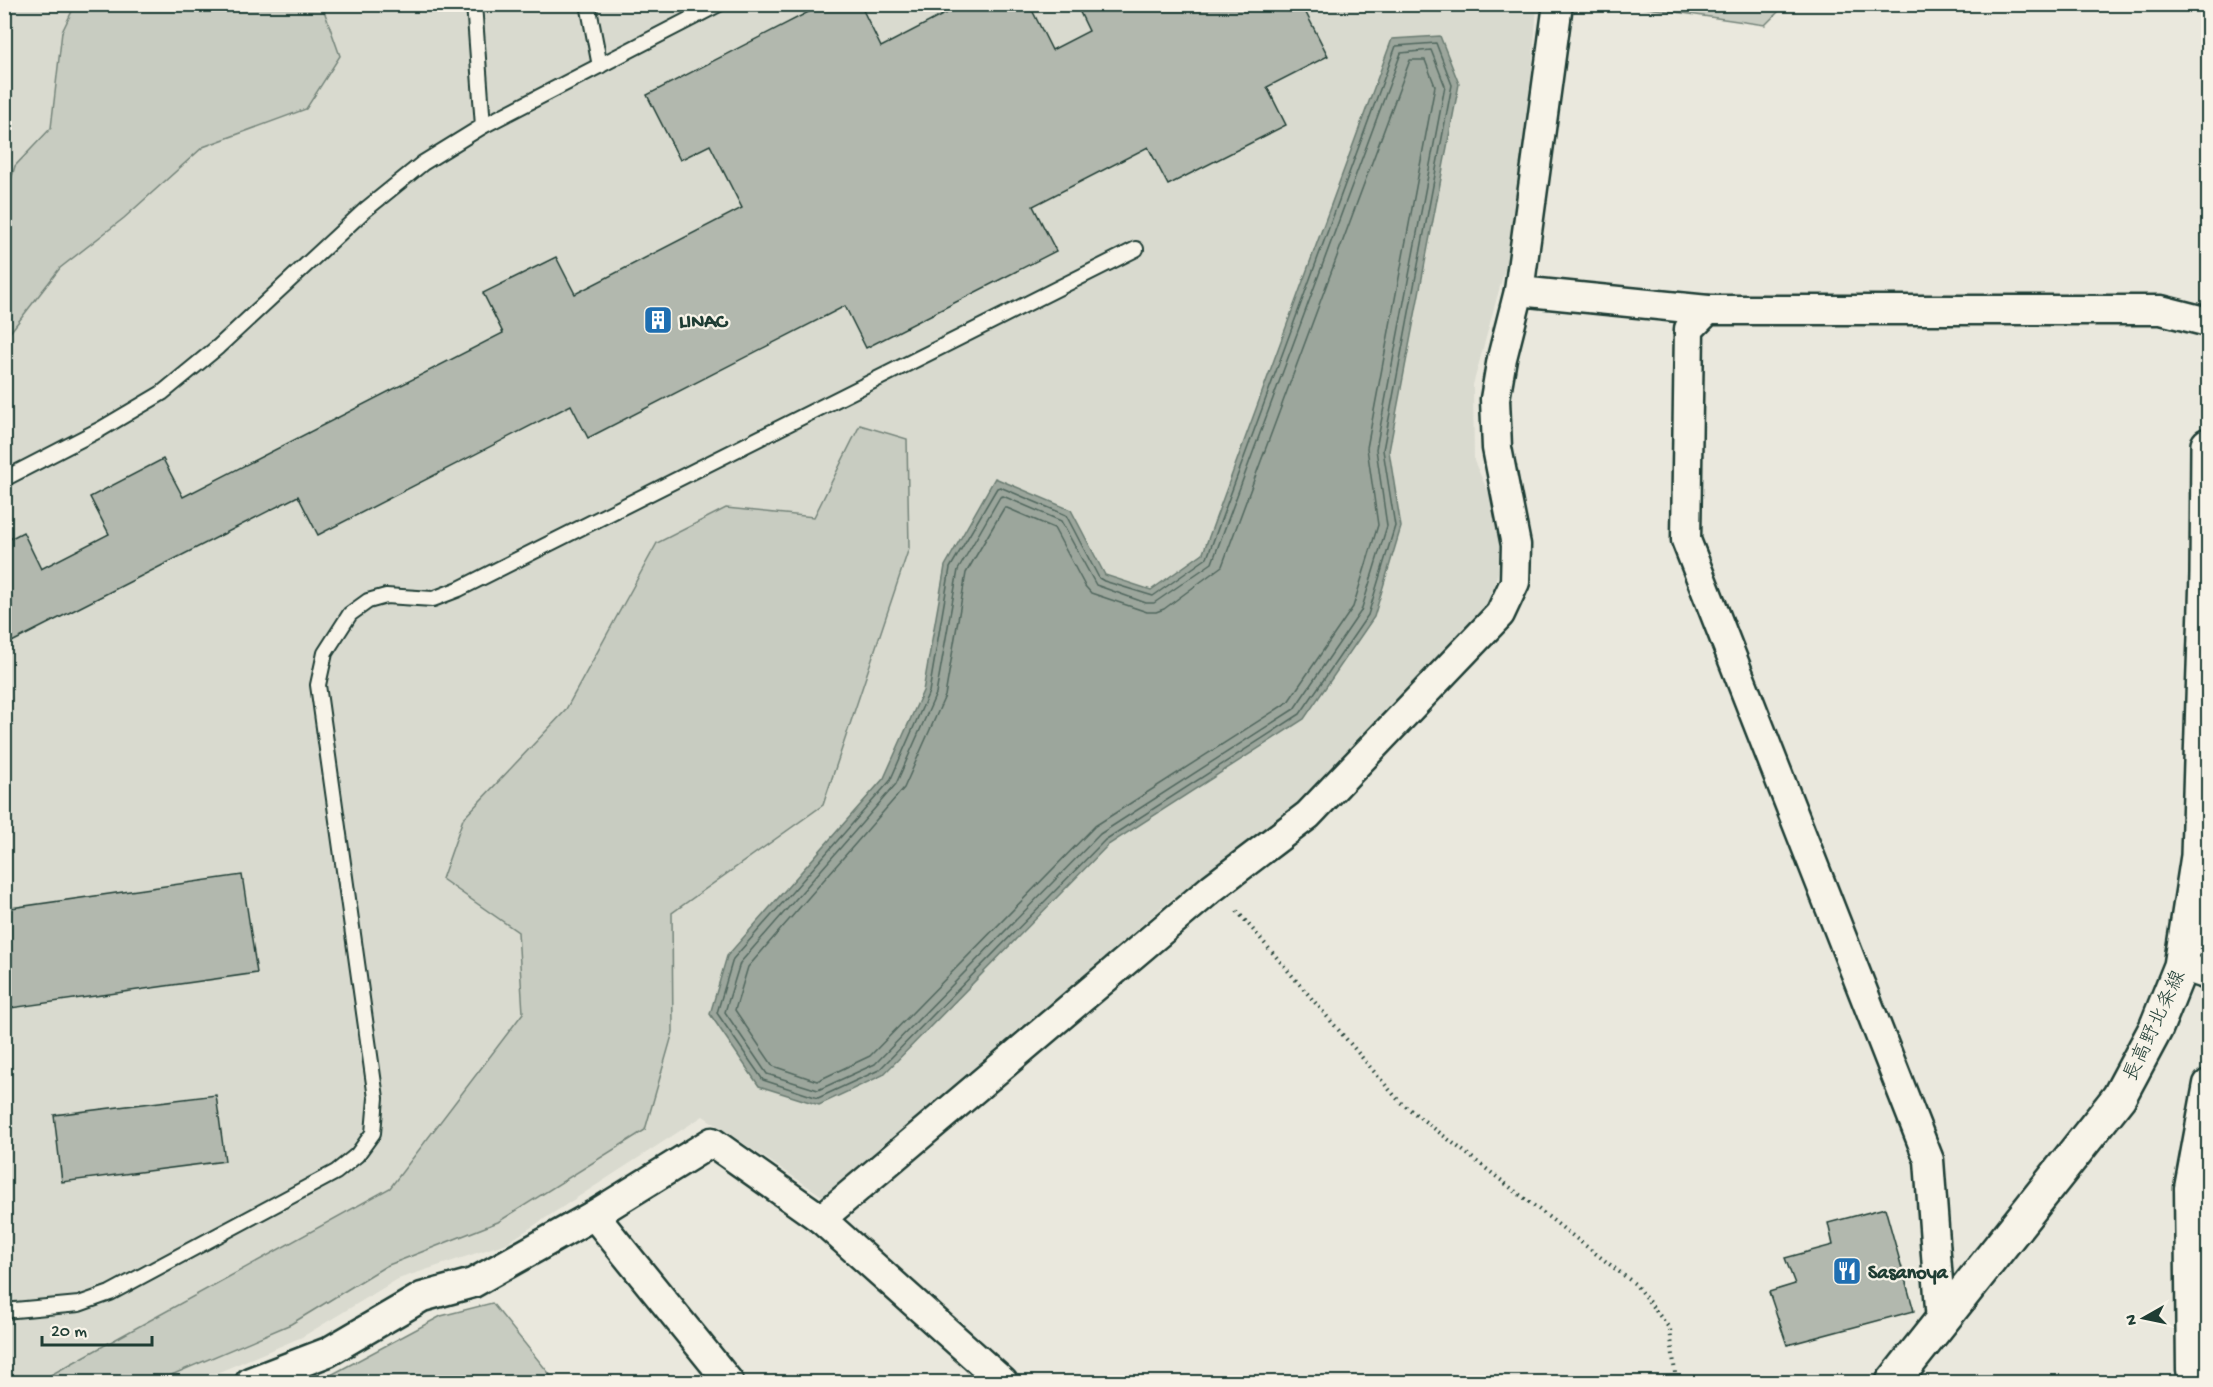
<svg xmlns="http://www.w3.org/2000/svg" width="2213" height="1387" font-family="'Gochi Hand','Klee One',sans-serif">
  <rect width="100%" height="100%" fill="#eae8dd"/>
  <filter id="ink" filterUnits="userSpaceOnUse"><feTurbulence type="fractalNoise" baseFrequency=".0167" numOctaves="2"/><feDisplacementMap in="SourceGraphic" scale="12" xChannelSelector="R" yChannelSelector="G"/><feConvolveMatrix kernelMatrix="1 2 1 2 8 2 1 2 1" color-interpolation-filters="sRGB"/></filter>
  <g filter="url(#ink)">
    <path fill="#d9dacf" d="M5,5H1537L1522,206L1473,385L1474,461L1496,509L1501,559L1490,605L1295,806L1168,902L828,1200L703,1116L507,1243L398,1279L302,1337L195,1382H5Z"/>
    <g fill="#c8ccc1" stroke="#74847a" stroke-width="1.5">
      <path d="M75,5H322L340,56L306,109L203,147L124,218L60,268L5,339V200L15,166L51,128L62,32Z"/>
      <path d="M1627,5H1785L1765,25Z"/>
      <path d="M860,425L907,439L909,548L823,805L672,913L673,1032L645,1130L498,1222L386,1266L291,1324L155,1382H38L390,1188L523,1013L518,932L442,879L463,819L565,711L657,543L726,508L814,517Z"/>
      <path d="M492,1303L556,1382H318L441,1316Z"/>
    </g>
    <path fill="#9ca69c" stroke="#6a7c72" stroke-width="1.5" d="M1440,36L1459,84L1389,451L1401,527L1374,617L1304,719L1108,845L883,1075L819,1105L759,1086L710,1014L727,956L884,778L923,691L945,566L995,478L1071,510L1105,575L1151,590L1203,553L1392,39Z"/>
    <g fill="none" stroke-linecap="round" stroke-linejoin="round">
      <g stroke="#51675e" stroke-width="1.5">
        <path d="M1436,43L1452,85L1383,450L1395,526L1368,615L1300,714L1105,840L879,1070L818,1098L763,1080L717,1013L733,959L890,781L929,692L950,568L997,488L1000,487L1066,515L1099,578L1104,581L1153,596L1207,558L1396,46Z"/>
        <path d="M1431,50L1445,86L1376,449L1387,526L1361,611L1294,709L1100,834L875,1064L818,1090L767,1074L725,1012L740,963L896,784L936,694L958,570L1000,497L1003,496L1061,521L1096,585L1146,603H1154L1212,563L1401,53Z"/>
        <path d="M1410,60H1425L1435,86L1367,448L1378,525L1353,607L1288,702L1095,826L870,1056L817,1081L773,1066L735,1010L748,967L904,788L945,696L966,573L1004,508H1007L1054,528L1085,586L1091,593L1147,612H1156L1164,609L1222,566Z"/>
      </g>
    </g>
    <g fill="#b2b8ae" stroke="#1f3d34" stroke-width="1.5">
      <path d="M824,4H860L881,47L960,6L959,4H1029L1052,50L1089,31L1076,4H1311L1304,9L1328,56L1267,87L1286,125L1168,185L1148,147L1033,206L1056,251L866,348L845,306L588,438L571,405L318,535L298,496L4,646V542L23,532L41,569L109,534L90,497L163,459L183,497L503,333L483,293L556,257L575,294L742,208L710,145L680,160L647,95Z"/>
      <path d="M242,875L257,973L4,1009V909Z"/>
      <path d="M216,1095L225,1161L62,1182L54,1115Z"/>
      <path d="M1885,1208L1914,1311L1787,1345L1769,1292L1795,1284L1785,1258L1833,1245L1828,1223Z"/>
    </g>
    <g fill="none" stroke-linecap="round" stroke-linejoin="round">
      <g stroke="#1f3d34" stroke-width="18">
        <g id="service">
          <path d="M474,4L483,126"/>
          <path d="M588,4L600,66"/>
          <path d="M4,479L101,429L162,393L218,347L365,210L423,163L483,126L719,4"/>
          <path d="M4,1311L79,1304L110,1293L336,1172L357,1155L373,1133L376,1098L318,685L325,653L350,614L368,601L386,596L433,599L459,589L1136,249"/>
        </g>
      </g>
      <g stroke="#1f3d34" stroke-width="33">
        <g id="minor">
          <path d="M1519,291L1708,310"/>
          <path d="M2181,966L2208,975"/>
          <path d="M594,1215L729,1382"/>
          <path d="M821,1219L1212,888L1308,815L1500,614L1515,582L1516,545L1497,448L1495,399L1502,358L1519,291L1558,4"/>
          <path d="M1941,1322L1929,1160L1686,540L1689,329L1708,310H2161L2208,322"/>
          <path d="M250,1382L328,1352L422,1297L473,1283L594,1215L712,1142L821,1219L1003,1382"/>
          <path d="M2193,1382L2191,1369L2189,1188L2208,1084"/>
        </g>
      </g>
      <g stroke="#1f3d34" stroke-width="38">
        <path id="secondary" d="M1893,1382L2119,1097L2156,1028L2181,966L2198,856L2207,574L2208,445"/>
      </g>
      <path stroke="#1f3d34" stroke-width="4" stroke-dasharray="1.5 4.5" stroke-linecap="butt" d="M1237,911L1400,1102L1635,1284L1670,1329L1676,1382"/>
      <use href="#service" stroke="#f7f3e8" stroke-width="14"/>
      <use href="#minor" stroke="#f7f3e8" stroke-width="28"/>
      <use href="#secondary" stroke="#f7f3e8" stroke-width="33"/>
    </g>
  </g>
  <defs>
    <g id="building-square" transform="scale(1.5)"><rect x="-9" y="-9" width="18" height="18" rx="4" fill="#1f6fb2" stroke="#f7f3e8"/><path d="M-4-6H4V6H1V3H-1V6H-4ZM-2.5-4.3h1.7v1.8h-1.7ZM.8-4.3h1.7v1.8H.8ZM-2.5-1h1.7V.8h-1.7ZM.8-1h1.7V.8H.8Z" fill="#fff"/></g>
    <g id="restaurant-square" transform="scale(1.5)"><rect x="-9" y="-9" width="18" height="18" rx="4" fill="#1f6fb2" stroke="#f7f3e8"/><path d="M-5-6h1v4h1v-4h1v4h1v-4h1v5L-1.5 .5V6h-2V.5L-5-1ZM5-6V6H3V1.5H1.5Q1.5-4 5-6Z" fill="#fff"/></g>
  </defs>
  <g fill-rule="evenodd">
    <use href="#building-square" x="658" y="320"/>
    <use href="#restaurant-square" x="1847" y="1271"/>
  </g>
  <g text-anchor="middle" stroke-width="4.5" stroke-linejoin="round" paint-order="stroke">
    <g font-size="20" font-weight="bold" fill="#1f3d34" stroke="#f7f3e8" text-anchor="start">
      <text x="679" y="327">LINAC</text>
      <text x="1868" y="1278">Sasanoya</text>
    </g>
    <g font-size="20" fill="#1f3d34" stroke="#f7f3e8">
      <text transform="translate(2153 1025) rotate(-65)" y="7">長高野北条線</text>
    </g>
  </g>
  <rect width="2213" height="1387" fill="none" stroke="#f7f3e8" stroke-width="24"/>
  <rect x="12" y="12" width="2189" height="1363" fill="none" stroke="#1f3d34" stroke-width="2" filter="url(#ink)"/>
  <g transform="translate(2144 1318) rotate(261)" stroke="#f7f3e8" stroke-width="4.5" paint-order="stroke">
  <path d="M0-4.5L10 22L0 15L-10 22Z" fill="#1f3d34"/>
  <text y="-9" font-size="16" font-weight="bold" text-anchor="middle" fill="#1f3d34">N</text>
  </g>
  <path d="M42 1336v9h110v-9" fill="none" stroke="#1f3d34" stroke-width="3"/>
  <text x="51" y="1336" font-size="18" fill="#1f3d34" stroke="#f7f3e8" stroke-width="4.5" paint-order="stroke">20 m</text>
</svg>
